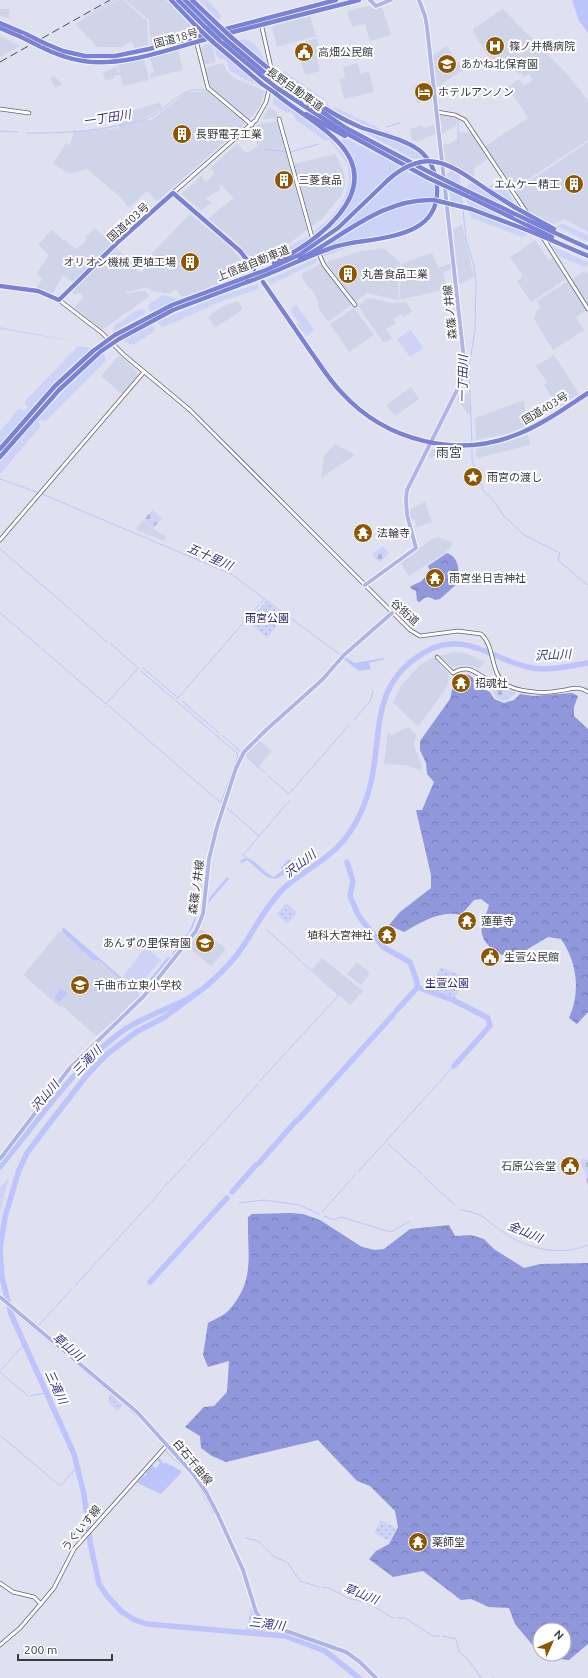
<svg xmlns="http://www.w3.org/2000/svg" width="588" height="1678" font-family="Ubuntu,'Noto Sans JP',sans-serif">
  <defs>
    <pattern id="forest-crowns" width="20" height="18" patternUnits="userSpaceOnUse"><rect width="20" height="18" fill="#9097da"/><path d="M2 6a3 3 0 1 1 6 0M12 15a3 3 0 1 1 6 0" fill="none" stroke="#777cb2"/></pattern>
    <pattern id="cemetery-stones" width="16" height="16" patternUnits="userSpaceOnUse"><rect width="16" height="16" fill="#cdd2f7"/><path d="M2 7V4a2 2 0 0 1 4 0v3zM10 15v-3a2 2 0 0 1 4 0v3z" fill="#b1b5d5"/></pattern>
    <pattern id="park-dots" width="8" height="8" patternUnits="userSpaceOnUse"><rect width="8" height="8" fill="#cdd2f7"/><path d="M2 2h.1M6 6h.1" fill="none" stroke="#b1b5d5" stroke-width="1.8" stroke-linecap="round"/></pattern>
  </defs>
  <rect width="100%" height="100%" fill="#dfe1f0"/>
  <g fill="#d0d4e9">
    <path d="M119,0H123L147,21L148,45L135,48L131,41L122,47H97L75,24Z"/>
    <path d="M125,0H166L197,32L151,44L149,20Z"/>
    <path d="M368,6L375,9L382,7L391,35L370,41L365,24L352,27L347,11Z"/>
    <path d="M0,9H10L8,18L0,16Z"/>
    <path d="M503,9L567,74L588,101V140L516,187L510,186L484,147L528,118L508,87L519,79L524,86L533,80L529,74L524,77L521,73L518,74L511,65L499,73L473,32V29Z"/>
    <path d="M310,16L316,36L277,47L272,26Z"/>
    <path d="M0,36L15,43L20,46L0,57Z"/>
    <path d="M317,38L320,52L316,53L320,71L305,75L300,57L308,55L304,42Z"/>
    <path d="M208,43L212,45L216,62L204,65L200,48Z"/>
    <path d="M447,46L463,70L437,87L433,55Z"/>
    <path d="M178,50L183,70L151,78L150,74L154,72L150,58Z"/>
    <path d="M144,59L149,80L123,86L118,65Z"/>
    <path d="M223,63L227,71L234,78L265,91L260,106L249,120L211,88L205,68Z"/>
    <path d="M358,63L360,74L369,72L374,92L344,99L339,79L345,78L343,67Z"/>
    <path d="M117,67L120,75L114,76V79L105,80L103,72Z"/>
    <path d="M54,76L62,84L55,88L50,79Z"/>
    <path d="M431,81L434,99L417,103L413,86Z"/>
    <path d="M208,91L246,123L157,201L147,191L129,208L119,196L87,169L70,174L53,164L66,143L70,145L74,132L120,128L114,111L129,106L135,121L132,111L160,102L162,108L147,117L136,121L151,120L186,93Z"/>
    <path d="M269,107L277,112L278,117L262,120Z"/>
    <path d="M440,115L457,118L456,126L442,134Z"/>
    <path d="M277,121L279,123L307,230L286,246L253,262L235,241L208,218L234,198L220,184V190L206,198L211,203L201,210L182,195V193L201,176L206,182L215,173L210,168L237,144L246,153L259,146L258,133L255,128L259,124Z"/>
    <path d="M422,125L423,128L435,125L436,134L417,142L412,140L410,129Z"/>
    <path d="M458,132L472,133L488,159L474,168L475,176L473,177L459,168Z"/>
    <path d="M457,139V167L445,161L443,145L446,143L448,145Z"/>
    <path d="M588,142V232L565,219L553,224L526,210L515,194L518,189Z"/>
    <path d="M336,154L344,173L345,184L341,196L322,219L310,227L293,164Z"/>
    <path d="M190,214L225,242L247,266L227,273L222,283L182,297L175,289L169,294L153,291L145,287L128,292L125,291L128,294L132,292L145,291L150,296L102,330L74,308L83,298L81,294H74L70,291L115,247L132,263L131,265L140,273L155,258L151,254Z"/>
    <path d="M462,224L474,277L461,284L459,283L453,230Z"/>
    <path d="M95,228L113,245L74,283L63,275L52,294L37,288L42,279L37,273L49,255L38,245L51,230L76,249L87,240L85,237Z"/>
    <path d="M535,240L549,260L553,258L566,279L531,302L517,281L523,276L510,257Z"/>
    <path d="M383,248L400,262L398,300L367,293L357,301H355L326,262L361,251Z"/>
    <path d="M432,253L439,268L451,263V269L443,273L447,289L399,300L402,263Z"/>
    <path d="M320,264L352,303L351,305L328,322L318,307V302L313,291L305,283L301,274Z"/>
    <path d="M584,271L588,273V305L572,281L573,279Z"/>
    <path d="M568,281L587,310L576,317L584,330L553,350L534,319L536,314L535,312L541,308L537,301Z"/>
    <path d="M371,298L391,303L406,302L412,311L404,317L401,314L393,319L396,323L386,329L392,338L386,342H383L358,306L366,299Z"/>
    <path d="M238,301L243,309L215,328L208,317L225,305Z"/>
    <path d="M354,308L374,335L349,352L330,324Z"/>
    <path d="M119,355L137,371V376L122,394L101,376Z"/>
    <path d="M554,355L579,394L558,407L544,385L547,382L536,366Z"/>
    <path d="M411,387L419,399L395,416L386,405Z"/>
    <path d="M469,393L470,414H468L457,399L458,396Z"/>
    <path d="M524,400L527,426L506,434L476,440L475,418Z"/>
    <path d="M528,435L530,445L478,458L476,456V449L504,443Z"/>
    <path d="M335,444L355,455L321,478L324,456Z"/>
    <path d="M436,448L444,450L430,458L429,455L432,450Z"/>
    <path d="M425,502L432,522L417,527L414,519H409L408,510Z"/>
    <path d="M143,520L156,531L166,536L164,541L137,530L136,528Z"/>
    <path d="M438,537L454,543L445,553L409,576L400,562L434,538Z"/>
    <path d="M454,652L466,653L485,662L479,669L466,665L452,667L439,656Z"/>
    <path d="M434,657L449,675L447,687L418,727L393,702L401,686L420,665Z"/>
    <path d="M408,727L417,735L414,742L415,749L421,763L422,771L406,765L384,764L388,732L392,735Z"/>
    <path d="M259,740L272,751L258,767L247,757L246,754Z"/>
    <path d="M201,929L226,949L211,966L188,947Z"/>
    <path d="M60,931L94,961L97,960L139,994V996L120,1014L121,1015L96,1036L62,1006L60,1007L23,975Z"/>
    <path d="M322,958L363,991L350,1005L312,969Z"/>
    <path d="M357,962L370,973L361,985L347,974Z"/>
  </g>
  <g fill="#cdd2f7">
    <path d="M113,0H117L85,18L84,17Z"/>
    <path d="M199,0H208L221,15L219,21Z"/>
    <path d="M245,39C255,43 261,50 264,61L239,40Z"/>
    <path d="M214,46L263,87L244,79L229,70L228,63L224,59H220L217,57Z"/>
    <path d="M284,71L325,100L330,108H336L377,127L382,131H387L406,140C359,126 318,103 279,73Z"/>
    <path d="M274,97C329,137 394,171 315,234L314,231C336,216 356,192 347,164C345,160 332,143 329,140L326,141L296,120L294,115L290,112L287,113L273,104Z"/>
    <path d="M353,126L406,145L424,158L413,159Z"/>
    <path d="M343,137L400,166L340,223L320,237C324,230 334,224 340,218C361,192 361,167 340,142Z"/>
    <path d="M552,168L559,178L546,186L539,176Z"/>
    <path d="M405,170L435,184V198C384,197 355,227 313,249L340,229L382,188Z"/>
    <path d="M452,170L457,173L459,184L447,178L446,175Z"/>
    <path d="M471,182L516,210L466,188Z"/>
    <path d="M494,184L508,192L515,204L488,187Z"/>
    <path d="M449,191L460,196L461,203L451,201Z"/>
    <path d="M466,199L501,216L500,217L469,206Z"/>
    <path d="M427,202L434,203L425,218L418,225L394,235L359,240L321,250L369,220L397,206Z"/>
    <path d="M468,211L528,234L527,236L522,237L472,218Z"/>
    <path d="M563,224L588,235V242L556,226Z"/>
    <path d="M307,237L309,239C294,251 277,260 260,268L258,265L260,262Z"/>
    <path d="M384,240L346,248L325,256L324,255C336,244 367,242 384,240Z"/>
    <path d="M552,246L588,262V265L584,267L559,256Z"/>
    <path d="M317,258V261L314,264L271,284L268,280Z"/>
    <path d="M244,267L250,272L222,283L227,273Z"/>
    <path d="M258,284V289L222,301L164,327H162L157,322L219,296Z"/>
    <path d="M163,295L179,299L151,312L148,308L149,304Z"/>
    <path d="M296,304L314,330L307,336L297,325L299,323L290,309Z"/>
    <path d="M139,309L144,310L146,313L113,332L114,326Z"/>
    <path d="M151,325L154,327L155,331L133,345L122,341Z"/>
    <path d="M0,327L89,344L0,329Z"/>
    <path d="M411,330L423,348L410,357L397,339Z"/>
    <path d="M78,346L91,348L60,376L0,444V432L19,408L24,411L28,407L25,404L26,400L72,352L73,353V351Z"/>
    <path d="M104,353L106,360L102,365L46,421L40,420L38,422L41,426L0,474V462C33,423 65,387 104,353Z"/>
    <path d="M146,947L161,960L137,988L123,976Z"/>
    <path d="M98,982L107,989L101,995L93,988Z"/>
    <path d="M9,1177L0,1212V1188Z"/>
  </g>
  <g fill="url(#forest-crowns)">
    <path d="M447,553C460,558 459,571 458,583L440,599L435,600C429,596 424,596 420,602L417,601L416,591L410,588L411,586L422,581L430,571L428,566Z"/>
    <path d="M466,674L472,677L477,686L490,692L494,699L504,703L514,700L520,694L534,696L572,693L578,696L574,707V716L588,729V1012L577,1024L569,1018C581,992 577,962 561,939L548,937L511,959C495,952 478,943 482,923C484,917 488,911 489,905L481,899L474,900L461,915C440,910 422,922 404,932L389,925L400,912L431,888V875L416,810H422L434,782L427,774L426,763L420,750V741L450,699L455,679L459,675Z"/>
    <path d="M290,1213L303,1214L320,1220L362,1247L375,1250L384,1249L410,1229L449,1225L455,1236L471,1235L484,1239L494,1249L524,1268L540,1264L588,1263V1644L569,1660L543,1657L540,1654H564V1630H540V1654L515,1624L509,1608L489,1607L471,1599L461,1600L423,1571L393,1577L369,1559L376,1551L389,1544L398,1527L395,1511L370,1486L357,1481L318,1440L226,1462L212,1456L201,1448L200,1436L185,1427L204,1407L214,1406L227,1392L229,1361L208,1367L203,1355L208,1323C214,1319 224,1316 229,1310C256,1280 247,1254 248,1217L252,1214Z"/>
  </g>
  <g fill="url(#cemetery-stones)">
    <path d="M152,510L162,518L153,528L144,520Z"/>
    <path d="M383,546L389,554L379,562L372,555Z"/>
    <path d="M494,685L515,692L514,695L504,701L496,698L492,689Z"/>
    <path d="M584,1159L588,1160V1188L586,1175L580,1162Z"/>
  </g>
  <g fill="url(#park-dots)">
    <path d="M266,601L285,616L267,638L248,622Z"/>
    <path d="M286,903L297,913L287,924L277,914Z"/>
    <path d="M441,967L466,978L455,998L432,991L434,987L432,986Z"/>
    <path d="M110,1394L123,1405L117,1411L108,1402Z"/>
    <path d="M381,1520L396,1528L389,1541L374,1533Z"/>
    <path d="M252,1605C256,1617 261,1623 273,1629V1632L246,1630Z"/>
  </g>
  <g fill="#bdc4fc">
    <path d="M572,0H588V33L579,21Z"/>
    <path d="M345,657L355,663L384,658L385,659L369,663L371,669L359,671L344,659Z"/>
    <path d="M246,858C258,861 263,873 274,877L283,870L281,867L289,859L296,865C290,869 284,876 277,878C267,882 255,865 247,860L242,863L240,861Z"/>
    <path d="M227,877L229,879L208,903L210,897Z"/>
    <path d="M200,907L193,927L173,955L172,954L189,931Z"/>
    <path d="M63,927L137,991L141,990L167,958L171,957L144,990L136,993L98,960L94,961L62,932Z"/>
    <path d="M61,989L67,993L59,1002L54,998Z"/>
    <path d="M159,1458L164,1464L166,1462L170,1466L171,1465L182,1472L161,1494L137,1483L143,1475L146,1476V1472L152,1465L156,1468L160,1463L157,1460Z"/>
  </g>
  <g fill="none" stroke-linecap="round" stroke-linejoin="round">
    <g stroke="#bdc4fc" stroke-width="1">
      <path d="M458,119V168"/>
      <path d="M386,127L400,123"/>
      <path d="M255,129L258,146"/>
      <path d="M0,131L18,132"/>
      <path d="M27,133C62,134 112,130 146,119C162,113 172,98 187,92C192,89 199,90 205,90"/>
      <path d="M264,149L286,152"/>
      <path d="M290,152L319,144"/>
      <path d="M459,173V184"/>
      <path d="M461,195L462,204"/>
      <path d="M463,209L466,239L474,266L476,282L475,330L469,367L472,444"/>
      <path d="M472,447V461L483,490L493,500L503,515L524,535L560,553L558,560L588,586"/>
      <path d="M0,479L42,494L231,574L342,656"/>
      <path d="M0,549L71,610"/>
      <path d="M229,567L233,563"/>
      <path d="M0,613L40,647"/>
      <path d="M74,613L107,642"/>
      <path d="M42,649L106,704L138,668L111,644"/>
      <path d="M408,661L410,663"/>
      <path d="M143,668L178,698L264,599"/>
      <path d="M182,701L219,733"/>
      <path d="M109,706L221,803L238,756L237,753L141,671"/>
      <path d="M354,720L370,701L373,691"/>
      <path d="M223,736L240,751"/>
      <path d="M247,757L265,773"/>
      <path d="M268,776L289,794L349,725"/>
      <path d="M226,807L259,836"/>
      <path d="M247,858L243,855L289,801"/>
      <path d="M267,930L301,961"/>
      <path d="M260,1081L339,995L303,963"/>
      <path d="M388,1144L422,1174"/>
      <path d="M188,1161L258,1084"/>
      <path d="M358,1172L452,1068"/>
      <path d="M424,1177L455,1205"/>
      <path d="M165,1186L186,1164"/>
      <path d="M239,1203L264,1200L300,1205L319,1214"/>
      <path d="M461,1210C485,1214 484,1219 503,1232C527,1249 560,1257 588,1245"/>
      <path d="M322,1212L355,1175"/>
      <path d="M324,1216L334,1220L341,1217L391,1232L410,1221"/>
      <path d="M75,1286L163,1189"/>
      <path d="M9,1308L116,1398"/>
      <path d="M39,1325L72,1289"/>
      <path d="M1,1370L24,1344"/>
      <path d="M0,1372L28,1396"/>
      <path d="M30,1396L45,1393"/>
      <path d="M123,1404L140,1419"/>
      <path d="M153,1433L158,1439"/>
      <path d="M1,1436L60,1486L78,1466"/>
      <path d="M166,1451C172,1459 180,1463 187,1470C198,1483 206,1498 214,1514"/>
      <path d="M246,1538L258,1541L273,1556L288,1563L300,1581L319,1587"/>
      <path d="M323,1587L329,1588L348,1598L368,1603L393,1618"/>
      <path d="M397,1618H405L433,1636H439"/>
      <path d="M442,1636L456,1639L459,1652L467,1658L481,1678"/>
      <path d="M493,1678H494"/>
    </g>
    <g stroke="#bdc4fc" stroke-width="5.5">
      <path d="M347,862L353,881L350,896L358,915L383,947L410,962L417,982V988L396,1011"/>
      <path d="M417,987L453,1000L488,1018L490,1026L454,1066"/>
      <path d="M198,992L165,1017L136,1032L106,1055L87,1075L45,1129L27,1153L19,1170L5,1217L0,1248L2,1277L11,1314L74,1454L84,1494L90,1542L99,1584L108,1597L122,1612L135,1620L147,1624L285,1636L325,1651L359,1678"/>
      <path d="M298,1120L393,1015"/>
      <path d="M259,1163L296,1121"/>
      <path d="M0,1167C37,1122 75,1066 121,1032C147,1013 183,1006 205,987C216,978 227,967 236,956C253,934 263,909 283,889C302,871 327,861 344,840C358,823 368,799 372,777C382,727 372,683 425,652C466,629 493,661 532,668C551,671 570,666 588,663"/>
      <path d="M232,1192L256,1165"/>
      <path d="M150,1282L227,1198"/>
    </g>
    <g stroke="#626370" stroke-width="4.5">
      <g id="minor">
        <path d="M261,23L272,72"/>
        <path d="M196,40L208,88L252,125"/>
        <path d="M0,109L29,113"/>
        <path d="M437,112L455,115L465,120L527,213"/>
        <path d="M279,119L312,237"/>
        <path d="M173,193L256,120L266,102L271,82"/>
        <path d="M542,236L588,309"/>
        <path d="M320,256L324,265L355,305"/>
        <path d="M59,300L102,333L124,355L190,410L410,630L420,636L458,631L481,634C495,646 490,671 504,683C515,692 545,694 558,691C569,690 578,685 588,692"/>
        <path d="M0,540L144,372"/>
        <path d="M437,657L453,673C469,663 476,674 490,681L500,679"/>
        <path d="M0,1583L13,1592L34,1597L41,1604"/>
        <path d="M0,1645L20,1628L44,1600L54,1588L74,1549L167,1445"/>
      </g>
    </g>
    <g stroke="#fff" stroke-width="5.5">
      <g id="major">
        <path d="M370,0L376,6L391,0"/>
        <path d="M365,585L416,548L407,515L406,498L407,490L457,390L462,378L464,360L427,27L425,16L419,0"/>
        <path d="M0,1159L69,1069L144,996L196,931L203,914L209,859L217,827L236,768L244,752L266,730L322,680L344,655L392,613"/>
        <path d="M0,1297L137,1412L194,1475L206,1492L218,1515L243,1570L256,1612L263,1621L272,1626L346,1652L360,1662L376,1678"/>
      </g>
    </g>
    <g stroke="#fff" stroke-width="6">
      <g id="highway">
        <path d="M171,0L198,28"/>
        <path d="M178,0L204,26"/>
        <path d="M185,0L209,24"/>
        <path d="M192,0L215,22"/>
        <path d="M0,23L26,34"/>
        <path d="M0,28L21,37"/>
        <path d="M225,34L359,0"/>
        <path d="M231,37L264,65"/>
        <path d="M225,39L264,72"/>
        <path d="M219,40L263,77"/>
        <path d="M213,42L262,84"/>
        <path d="M44,43L63,51L85,56H115L149,49L336,0"/>
        <path d="M39,46C53,53 67,59 83,61C125,68 177,46 218,36"/>
        <path d="M278,82L346,128L429,172"/>
        <path d="M277,88L344,132L428,178"/>
        <path d="M306,114L345,136"/>
        <path d="M469,192L515,214"/>
        <path d="M492,193L516,208"/>
        <path d="M469,197L527,225"/>
        <path d="M471,209L527,230"/>
        <path d="M553,232L588,248"/>
        <path d="M551,240L588,256"/>
        <path d="M300,259C344,236 382,198 434,200"/>
        <path d="M274,263C314,243 385,194 340,144C322,124 296,111 275,93"/>
        <path d="M247,282C277,272 305,257 334,247C369,236 441,243 437,187C436,173 430,159 419,150C402,138 379,134 360,127C330,114 304,95 278,76"/>
        <path d="M263,282C279,305 295,329 311,352C321,366 330,381 342,393C386,441 457,459 518,434C543,424 565,408 588,393"/>
        <path d="M0,286L38,291L59,300L119,241L173,193L240,251L254,269"/>
        <path d="M115,335L172,305L266,270L299,255L338,228L388,180"/>
        <path d="M119,339L173,310L250,281"/>
        <path d="M0,449L55,386L93,351"/>
        <path d="M0,457L59,390L100,352"/>
      </g>
    </g>
    <use href="#minor" stroke="#fff" stroke-width="3"/>
    <use href="#major" stroke="#b0b3e6" stroke-width="4"/>
    <use href="#highway" stroke="#7b81d5" stroke-width="4.5"/>
    <path stroke="#4b4c53" stroke-width="1" stroke-dasharray="8 4" stroke-linecap="butt" d="M0,62L110,0"/>
    <g stroke="#fff" stroke-width="6" stroke-linecap="butt">
      <g id="highway-bridge">
        <path d="M215,22L231,37"/>
        <path d="M209,24L225,39"/>
        <path d="M204,26L219,40"/>
        <path d="M198,28L213,42"/>
        <path d="M26,34L44,43"/>
        <path d="M21,37L39,46"/>
        <path d="M264,65L278,76"/>
        <path d="M264,72L278,82"/>
        <path d="M263,77L277,88"/>
        <path d="M262,84L275,93"/>
        <path d="M429,172L469,192"/>
        <path d="M428,178L469,197"/>
        <path d="M388,180C430,143 454,168 492,193"/>
        <path d="M434,200L471,209"/>
        <path d="M516,208L554,229"/>
        <path d="M515,214L553,232"/>
        <path d="M527,225L552,237"/>
        <path d="M527,230L551,240"/>
        <path d="M93,351L115,335"/>
        <path d="M100,352L119,339"/>
      </g>
    </g>
    <use href="#highway-bridge" stroke="#7b81d5" stroke-width="4.5"/>
  </g>
  <defs>
    <g id="hospital-disc" transform="scale(1)"><circle r="9.5" fill="#8b5705" stroke="#fff"/><path d="M-5-5h3v3.5h4V-5h3V5h-3V1.5h-4V5h-3Z" fill="#fff"/></g>
    <g id="civic-disc" transform="scale(1)"><circle r="9.5" fill="#8b5705" stroke="#fff"/><path d="M-.6-6.5H3V-4.5H.6V-3L4-1V1h2V6H-6V1h2V-1L-.6-3ZM-1.2 2.5V6h2.4V2.5Z" fill="#fff"/></g>
    <g id="school-disc" transform="scale(1)"><circle r="9.5" fill="#8b5705" stroke="#fff"/><path d="M0-5L7-2L0 1L-7-2ZM-4 1L0 2.5L4 1V4Q0 6-4 4Z" fill="#fff"/></g>
    <g id="hotel-disc" transform="scale(1)"><circle r="9.5" fill="#8b5705" stroke="#fff"/><path d="M-6-4.5h1.5V1H6V5H4.5V3h-9V5H-6ZM-4 0a1.8 1.8 0 1 1 3.6 0ZM.5 0V-2.5h3Q6-2.5 6 0Z" fill="#fff"/></g>
    <g id="building-disc" transform="scale(1)"><circle r="9.5" fill="#8b5705" stroke="#fff"/><path d="M-4-6H4V6H1V3H-1V6H-4ZM-2.5-4.3h1.7v1.8h-1.7ZM.8-4.3h1.7v1.8H.8ZM-2.5-1h1.7V.8h-1.7ZM.8-1h1.7V.8H.8Z" fill="#fff"/></g>
    <g id="sight-disc" transform="scale(1)"><circle r="9.5" fill="#8b5705" stroke="#fff"/><path d="M0-6L1.8-2.2L6-1.7L2.9 1.2L3.7 5.4L0 3.3L-3.7 5.4L-2.9 1.2L-6-1.7L-1.8-2.2Z" fill="#fff"/></g>
    <g id="temple-disc" transform="scale(1)"><circle r="9.5" fill="#8b5705" stroke="#fff"/><path d="M0-6L5-2H3V0L6.5 2.5H4V6H1.5V3h-3V6H-4V2.5H-6.5L-3 0V-2H-5Z" fill="#fff"/></g>
  </defs>
  <g fill-rule="evenodd">
    <use href="#hospital-disc" x="495" y="46"/>
    <use href="#civic-disc" x="304" y="52"/>
    <use href="#school-disc" x="447" y="64"/>
    <use href="#hotel-disc" x="424" y="92"/>
    <use href="#building-disc" x="182" y="134"/>
    <use href="#building-disc" x="284" y="180"/>
    <use href="#building-disc" x="574" y="184"/>
    <use href="#building-disc" x="190" y="262"/>
    <use href="#building-disc" x="348" y="274"/>
    <use href="#sight-disc" x="473" y="477"/>
    <use href="#temple-disc" x="363" y="533"/>
    <use href="#temple-disc" x="435" y="578"/>
    <use href="#temple-disc" x="461" y="683"/>
    <use href="#temple-disc" x="467" y="921"/>
    <use href="#temple-disc" x="387" y="935"/>
    <use href="#school-disc" x="205" y="943"/>
    <use href="#civic-disc" x="490" y="957"/>
    <use href="#school-disc" x="80" y="985"/>
    <use href="#civic-disc" x="570" y="1166"/>
    <use href="#temple-disc" x="418" y="1542"/>
  </g>
  <g text-anchor="middle" stroke-width="4" stroke-linejoin="round" paint-order="stroke">
    <g font-size="11" fill="#3a3b41" stroke="#fff">
      <text transform="translate(176 38) rotate(-15)" y="4">国道18号</text>
      <text transform="translate(295 89) rotate(35)" y="4">長野自動車道</text>
      <text transform="translate(128 222) rotate(-42)" y="4">国道403号</text>
      <text transform="translate(253 263) rotate(-22)" y="4">上信越自動車道</text>
      <text transform="translate(450 312) rotate(-96)" y="4">森篠ノ井線</text>
      <text transform="translate(545 408) rotate(-31)" y="4">国道403号</text>
      <text transform="translate(405 612) rotate(42)" y="4">谷街道</text>
      <text transform="translate(196 887) rotate(-82)" y="4">森篠ノ井線</text>
      <text transform="translate(193 1462) rotate(51)" y="4">白石千曲線</text>
      <text transform="translate(81 1528) rotate(-51)" y="4">うぐいす線</text>
    </g>
    <g font-size="11" fill="#3a3b41" stroke="#fff" text-anchor="start">
      <text x="509" y="50">篠ノ井橋病院</text>
      <text x="318" y="56">高畑公民館</text>
      <text x="461" y="68">あかね北保育園</text>
      <text x="438" y="96">ホテルアンノン</text>
      <text x="196" y="138">長野電子工業</text>
      <text x="298" y="184">三菱食品</text>
      <text x="560" y="188" text-anchor="end">エムケー精工</text>
      <text x="176" y="266" text-anchor="end">オリオン機械 更埴工場</text>
      <text x="362" y="278">丸善食品工業</text>
      <text x="487" y="481">雨宮の渡し</text>
      <text x="377" y="537">法輪寺</text>
      <text x="449" y="582">雨宮坐日吉神社</text>
      <text x="475" y="687">招魂社</text>
      <text x="481" y="925">蓮華寺</text>
      <text x="373" y="939" text-anchor="end">埴科大宮神社</text>
      <text x="191" y="947" text-anchor="end">あんずの里保育園</text>
      <text x="504" y="961">生萱公民館</text>
      <text x="94" y="989">千曲市立東小学校</text>
      <text x="556" y="1170" text-anchor="end">石原公会堂</text>
      <text x="432" y="1546">薬師堂</text>
    </g>
    <g font-size="11" fill="#241e6b" stroke="#fff">
      <text x="267" y="622">雨宮公園</text>
      <text x="447" y="987">生萱公園</text>
    </g>
    <g font-size="12" font-style="italic" fill="#343381" stroke="#fff">
      <text transform="translate(107 118) rotate(-9)" y="4">一丁田川</text>
      <text transform="translate(463 379) rotate(-89)" y="4">一丁田川</text>
      <text transform="translate(210 557) rotate(24)" y="4">五十里川</text>
      <text transform="translate(553 655) rotate(-3)" y="4">沢山川</text>
      <text transform="translate(300 864) rotate(-38)" y="4">沢山川</text>
      <text transform="translate(87 1061) rotate(-46)" y="4">三滝川</text>
      <text transform="translate(45 1096) rotate(-50)" y="4">沢山川</text>
      <text transform="translate(525 1232) rotate(23)" y="4">金山川</text>
      <text transform="translate(68 1347) rotate(40)" y="4">草山川</text>
      <text transform="translate(56 1387) rotate(65)" y="4">三滝川</text>
      <text transform="translate(361 1594) rotate(21)" y="4">草山川</text>
      <text transform="translate(267 1624) rotate(7)" y="4">三滝川</text>
    </g>
    <g font-size="13" fill="#393b47" stroke="#fff">
      <text x="449" y="457">雨宮</text>
    </g>
  </g>
  <g transform="translate(552 1642) rotate(45)"><circle r="19" fill="#ffffff" stroke="#b0b1b3"/>
  <path d="M0-3L7 15L0 10L-7 15Z" fill="#8b5705"/>
  <text y="-6" font-size="11" font-weight="bold" text-anchor="middle" fill="#3a3b41">N</text>
  </g>
  <path d="M18 1654v6h94v-6" fill="none" stroke="#3a3b41" stroke-width="2"/>
  <text x="24" y="1654" font-size="12" fill="#3a3b41" stroke="#ffffff" stroke-width="3" paint-order="stroke">200 m</text>
</svg>
